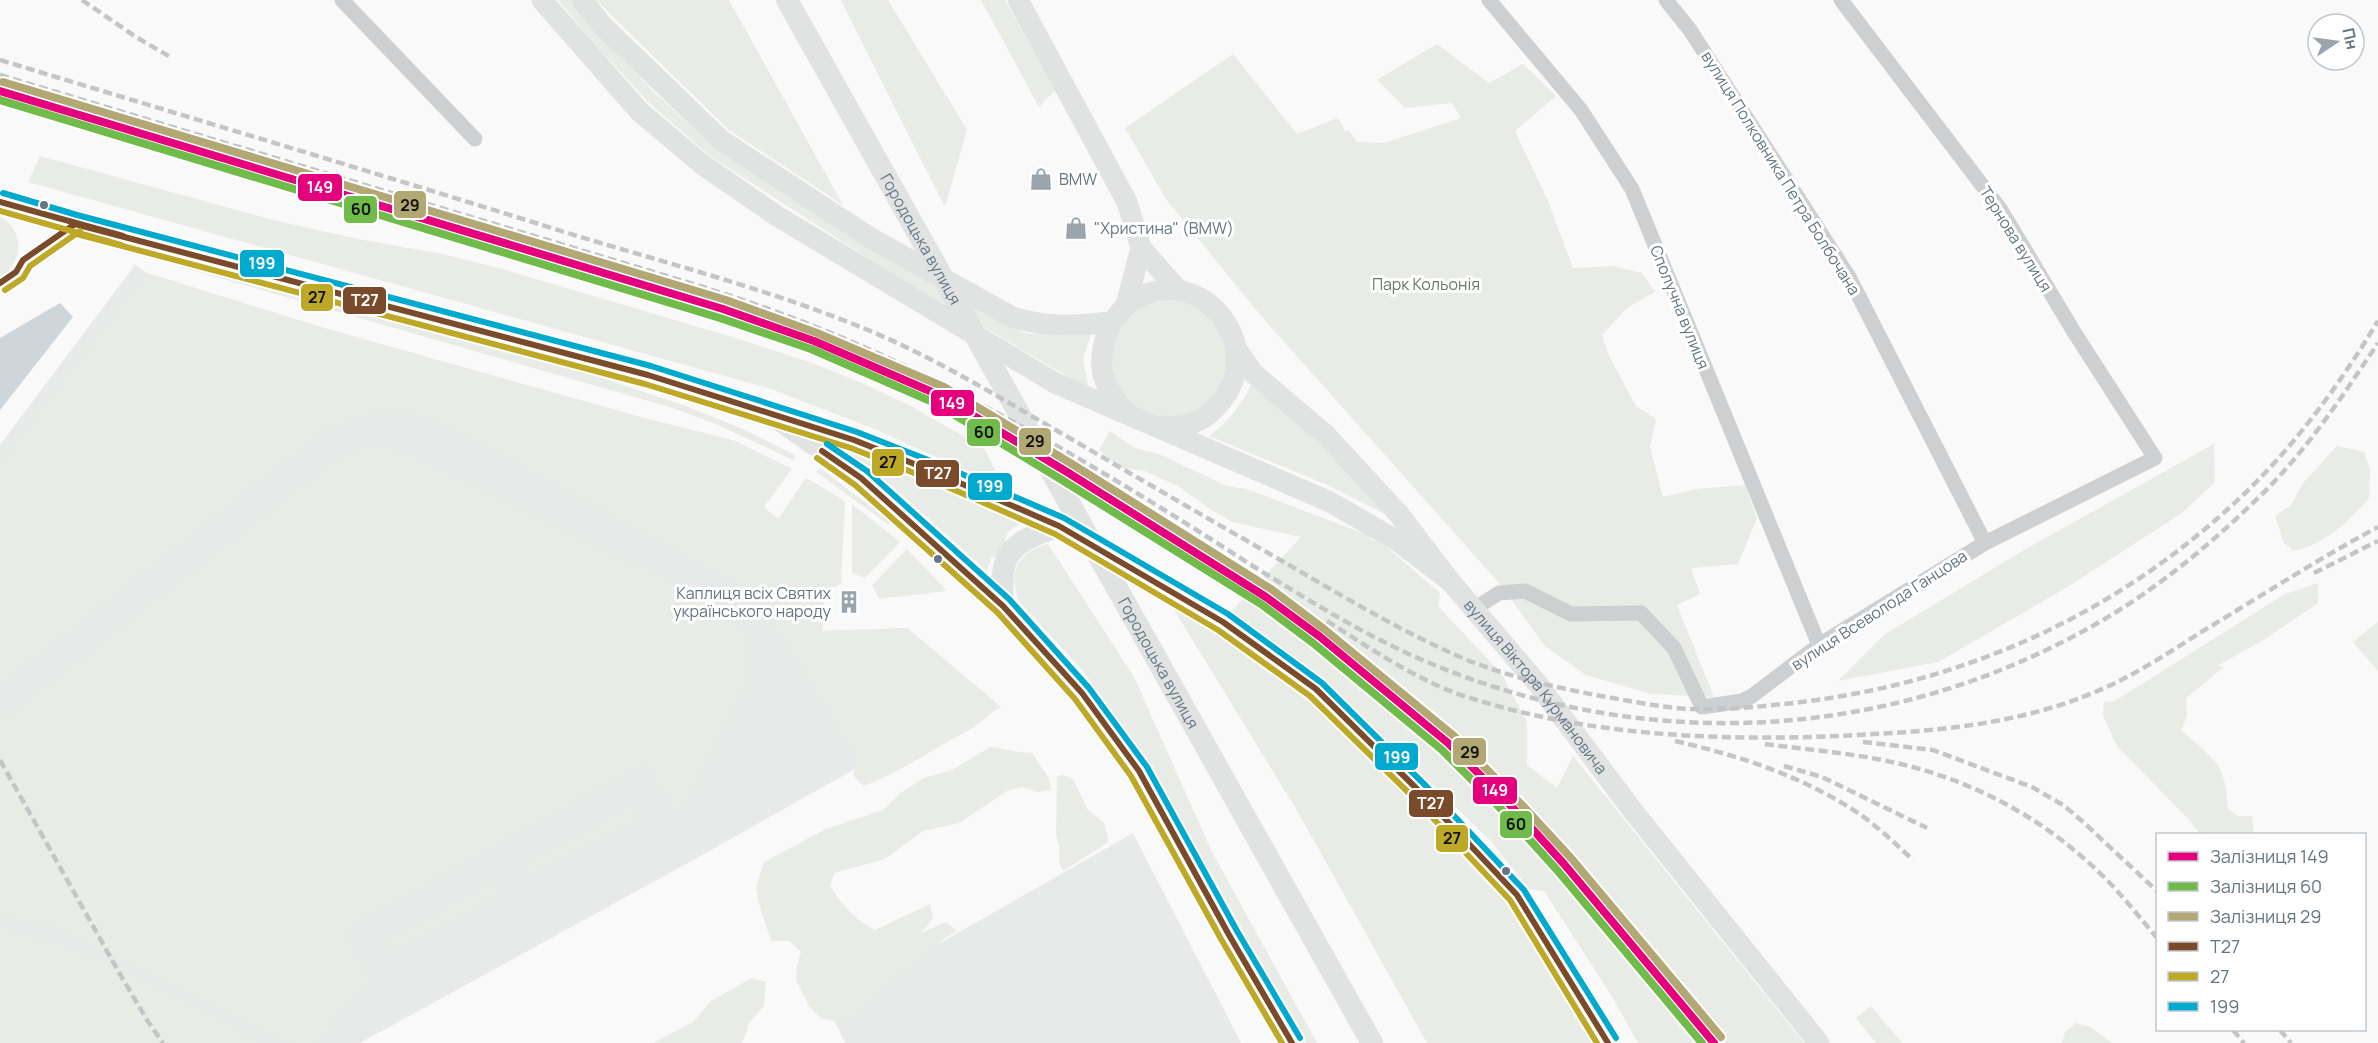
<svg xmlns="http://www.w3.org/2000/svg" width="2378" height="1043" font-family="Manrope,sans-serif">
  <rect width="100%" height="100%" fill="#f9f9f9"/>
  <g fill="#e8e9e9">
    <path d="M135,265L147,273L317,326L666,424L826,562L822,631L907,628L1001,707L862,765L697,858L360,1043H0V445Z"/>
    <path d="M1133,833L1241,1043H845L828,1007Z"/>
  </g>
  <g fill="#e8ebe6">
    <path d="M558,0H571L599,34L655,93L715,148L880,254L1024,333L1070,336L1091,334L1083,359L1088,387L1075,381L877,264L710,156L648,102L592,41Z"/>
    <path d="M596,0H729L843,205L729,130Z"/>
    <path d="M841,0H888L967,130L945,207Z"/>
    <path d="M981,0H1005L1055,90L1039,107Z"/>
    <path d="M1437,44L1489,83L1523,64L1556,96L1515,131L1548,201L1573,268L1612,266L1642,273L1655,292L1627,308L1602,335L1609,356L1636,406L1656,419L1650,447L1663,497L1697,489L1745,485L1757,518L1738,564L1691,568L1700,594L1677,605L1714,697L1651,694L1586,675L1545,646L1499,583L1261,316L1166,199L1125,128L1233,54L1297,134L1338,118L1346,132L1349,130L1357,142L1384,143L1461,118L1452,103L1405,108L1377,80Z"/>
    <path d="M40,156L273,220L358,239L442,254L502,269L739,339L809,362L862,383L907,404L981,446L985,450L1004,488L877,430L771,389L28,182Z"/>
    <path d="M0,216C25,232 24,261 0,278Z"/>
    <path d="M108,239L566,366L683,405L741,428L795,455L793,460L718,425L673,408L178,266L124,250Z"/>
    <path d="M147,273L317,326L612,410L733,440L792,469L764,507L778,519L806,478L845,501L841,584L824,591L822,631L907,628L1001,707C988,713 980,725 967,731C933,749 900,772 864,786L854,776L857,758L755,594L439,421L399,412L359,416L322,432L0,685V463Z"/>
    <circle cx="1169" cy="359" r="58"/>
    <path d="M1251,385L1301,419L1389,516L1325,484L1209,436C1229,422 1240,406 1251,385Z"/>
    <path d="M1110,431L1135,448L1159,454L1227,486L1247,489L1370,536V539L1383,544L1440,593L1438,606L1501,673L1527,722V765L1557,788L1573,756L1804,1043H1638L1611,995L1544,891L1529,889L1491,841L1323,679L1231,612L1301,537L1232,522L1213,511L1178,486L1145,471L1120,468L1099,450Z"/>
    <path d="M831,441L1022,522L1008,532L1000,555L991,558L987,571L890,484Z"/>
    <path d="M2214,444L2215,482L2182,513L2064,589L1938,662L1838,681L1884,635L2024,550Z"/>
    <path d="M375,446L401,450L702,597C732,620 755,635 750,677L688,802L678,814L645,763L344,930L369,979L348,1002L318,1043H291L52,926L0,915V722L348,451Z"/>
    <path d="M2337,446L2364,452L2370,470L2369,498C2349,521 2326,544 2294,551L2284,543L2275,516L2291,505L2303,483Z"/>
    <path d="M820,468L891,522L889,525L816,472Z"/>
    <path d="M852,504L900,542L865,578L852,573Z"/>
    <path d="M1048,544L1134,677L1212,852L1317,1043H1306L1147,759L1083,671L1018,600C1009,569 1017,553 1048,544Z"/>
    <path d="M907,549L947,591L879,599L872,585Z"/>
    <path d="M2318,583V603L2265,639L2217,666L2224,667L2186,698L2187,716L2181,730C2215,761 2225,761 2228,809L2238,816H2252L2254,834H2200L2189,820L2117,746L2103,716L2104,702L2114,701L2126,694L2285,594Z"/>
    <path d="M1173,608L1259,662L1334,723L1473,865L1491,880L1506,899L1595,1043H1427L1299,814Z"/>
    <path d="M2378,622V671L2353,642Z"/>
    <path d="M990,747C1005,748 1017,753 1032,753L1048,777L1052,790L1037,792L1022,787L1007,791L959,823L923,831L885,859L834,873L830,886C844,907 853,918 875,930L930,904L933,918L921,933L946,922L957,931L944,939L911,968L888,982L869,1005L846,1023L820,1018L809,1006L796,980L797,966L801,952L789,941H771L759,904L756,888L764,862L826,829L883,810L902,792L924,778L952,770Z"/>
    <path d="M1063,775L1073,779L1087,809L1104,823L1109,842L1063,871L1059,861V847L1056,833L1057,776Z"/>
    <path d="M631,806L638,818L527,878L521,866Z"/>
    <path d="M494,881L501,893L393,952L386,940Z"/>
    <path d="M0,928C90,946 182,1002 264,1043H0Z"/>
    <path d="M752,978L766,982L764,1006L750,1022L742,1043H653L693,1022L711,1001Z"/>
    <path d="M1871,1006L1902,1043H1876L1856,1018Z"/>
    <path d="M2076,1023L2090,1027L2112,1043H2062L2065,1032Z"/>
  </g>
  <path fill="#ced6d9" d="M60,303L73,317L0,410V338Z"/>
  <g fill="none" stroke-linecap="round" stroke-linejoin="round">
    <g stroke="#cecfd0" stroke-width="15">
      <path d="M342,0L475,139"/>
      <path d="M1489,0L1581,110L1632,189L1819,645"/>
      <path d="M1666,0L1690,30L1849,277L1985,543"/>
      <path d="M1474,609L1499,593L1525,591L1571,614L1641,613L1674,648L1702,707L1742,701L1752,696L1819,645L1985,543L2155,458L2074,332L2001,210L1841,0"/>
    </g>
    <g stroke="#e1e2e2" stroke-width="21">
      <path d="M542,0L640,112L703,165L777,216L1055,383L1330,502L1396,540L1450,581"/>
      <path d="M582,0L603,26L721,140L869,237L1012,317C1049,328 1075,326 1112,322C1117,316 1122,309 1127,305C1197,252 1281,352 1209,414C1197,424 1176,429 1162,426"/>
      <path d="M1018,0L1127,202L1141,248L1179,291"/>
      <path d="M0,202L75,224L648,375L768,413L861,478L1003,606L1082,693L1139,771L1229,935L1292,1043"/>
      <path d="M1126,305L1141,248"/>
      <path d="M1112,322C1095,358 1098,384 1127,413"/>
      <path id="s1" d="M1236,348L1253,373L1326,435L1398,513L1450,581L1537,683L1633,811L1819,1043"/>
    </g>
    <g stroke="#e1e2e2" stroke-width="22">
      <path id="s2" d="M787,0L1372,1043"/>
      <path d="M768,413L854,440L937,473L1059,526L1223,622L1316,689L1420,792L1517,895L1608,1043"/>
      <path d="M1003,606C999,551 1009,544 1059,526"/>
    </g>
    <g stroke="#c3c5c6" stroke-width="4.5" stroke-dasharray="9 4.5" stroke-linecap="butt">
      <path d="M82,0L136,37L172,58"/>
      <path d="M0,60C191,118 383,175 574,235C666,263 763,288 853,324C920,350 980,386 1042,422C1123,469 1203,516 1284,562C1342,596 1399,630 1460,657C1505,676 1553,687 1601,696C1631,701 1662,708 1693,709C1720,710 1746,708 1773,705C1944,690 2102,624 2229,508C2289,454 2337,389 2378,321"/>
      <path d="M0,75L657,273C711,289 764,306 816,327C898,359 978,402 1055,445C1120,482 1185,522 1248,563C1302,596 1354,629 1411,655C1636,756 1889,745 2103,620C2159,587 2211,544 2258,498C2305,453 2342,397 2378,343"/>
      <path d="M2314,573L2378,541"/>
      <path d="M1327,621C1370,648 1413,678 1461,695C1587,737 1726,742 1858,735C1938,731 2020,724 2095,692C2134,676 2168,653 2203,631C2261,596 2318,559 2378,527"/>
      <path d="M1675,741C1741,756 1805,777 1861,815C1879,828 1896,844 1913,860"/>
      <path d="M1863,742L1933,750L2032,787L2063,805L2082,821L2158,892"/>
      <path d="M1765,744C1802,749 1840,752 1877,759C1964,775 2041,815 2104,877C2123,896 2140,918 2158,939"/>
      <path d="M0,760L117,969L147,1020L163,1043"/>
      <path d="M1784,766L1822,777L1927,828"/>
      <path d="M2233,1030L2244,1043"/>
      <path d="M2280,1030L2291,1043"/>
    </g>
    <g stroke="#fff" stroke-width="10">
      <g id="bus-1">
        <path d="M0,202L123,236"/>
        <path d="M75,224L648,375L854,440L937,473L1059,526L1223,622L1316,689L1420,792L1517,895L1608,1043"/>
        <path d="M0,283L16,272L23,260L75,224"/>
        <path d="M822,451L861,478L1003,606L1082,693L1139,771L1229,935L1292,1043"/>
      </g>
    </g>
    <g stroke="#fff" stroke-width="10">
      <g id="bus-2">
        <path d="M0,211L121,245"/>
        <path d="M73,233L645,384L851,448L934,481L1055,534L1218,630L1310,696L1414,798L1510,900L1597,1043"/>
        <path d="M5,290L23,278L30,266L80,231"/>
        <path d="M817,458L855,485L997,612L1075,699L1131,776L1221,939L1282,1043"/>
      </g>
    </g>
    <g stroke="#fff" stroke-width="10">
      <g id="bus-3">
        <path d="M3,193L77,215L651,366L857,432L941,465L1064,518L1228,614L1322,683L1426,786L1524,890L1616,1038"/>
        <path d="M827,444L867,471L1009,599L1089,688L1147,767L1237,931L1300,1038"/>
      </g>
    </g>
    <use href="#bus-1" stroke="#7a4b2a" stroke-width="6"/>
    <use href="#bus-2" stroke="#bda827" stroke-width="6"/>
    <use href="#bus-3" stroke="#00a9ce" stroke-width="6"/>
    <g stroke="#fff" stroke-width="12">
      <path id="rail-1" d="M0,91L723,309L814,341L939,395L1067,472L1266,597L1319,636L1448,743L1517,812L1564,864L1714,1043"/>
    </g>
    <g stroke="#fff" stroke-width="12">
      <path id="rail-2" d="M0,100L720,318L811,349L935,403L1062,480L1261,604L1313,643L1442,750L1510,818L1557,870L1702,1043"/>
    </g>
    <g stroke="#fff" stroke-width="12">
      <path id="rail-3" d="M3,82L726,300L817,333L944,387L1072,464L1271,589L1324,629L1454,736L1523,806L1571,858L1721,1037"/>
    </g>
    <use href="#rail-1" stroke="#e5007d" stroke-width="8"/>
    <use href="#rail-2" stroke="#70bb49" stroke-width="8"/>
    <use href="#rail-3" stroke="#b2a874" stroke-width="8"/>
  </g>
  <defs>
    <g id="shop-bare" transform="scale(1.8)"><path d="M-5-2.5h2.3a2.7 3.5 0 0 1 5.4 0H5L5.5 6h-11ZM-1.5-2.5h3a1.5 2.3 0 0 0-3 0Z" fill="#99a4ac" stroke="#fff" stroke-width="2.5" paint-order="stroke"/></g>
    <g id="building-bare" transform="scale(1.8)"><path d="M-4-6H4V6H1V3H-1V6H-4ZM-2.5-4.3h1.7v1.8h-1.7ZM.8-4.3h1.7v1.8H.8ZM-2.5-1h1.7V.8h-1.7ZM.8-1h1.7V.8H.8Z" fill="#99a4ac" stroke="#fff" stroke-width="2.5" paint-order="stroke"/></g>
  </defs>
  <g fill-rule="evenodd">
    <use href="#shop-bare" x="1041" y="179"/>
    <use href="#shop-bare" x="1076" y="228"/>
    <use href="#building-bare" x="849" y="602"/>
  </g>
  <g fill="#657683" stroke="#fff" stroke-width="2">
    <circle cx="44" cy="205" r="5"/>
    <circle cx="938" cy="559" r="5"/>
    <circle cx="1506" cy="871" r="5"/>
  </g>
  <g text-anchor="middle" stroke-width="6" stroke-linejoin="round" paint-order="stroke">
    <g font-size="16" fill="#657683" stroke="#fff">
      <text transform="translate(1781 173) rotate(58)" y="6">вулиця Полковника Петра Болбочана</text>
      <text dy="6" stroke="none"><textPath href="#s2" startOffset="274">Городоцька вулиця</textPath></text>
      <text transform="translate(2016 239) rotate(58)" y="6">Тернова вулиця</text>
      <text transform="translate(1680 307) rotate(68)" y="6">Сполучна вулиця</text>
      <text transform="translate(1879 610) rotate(-33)" y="6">вулиця Всеволода Ганцова</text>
      <text dy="6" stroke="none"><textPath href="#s2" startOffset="760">Городоцька вулиця</textPath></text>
      <text dy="6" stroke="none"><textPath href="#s1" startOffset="454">вулиця Віктора Курмановича</textPath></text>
    </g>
    <g font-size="16" fill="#657683" stroke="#fff" text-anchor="start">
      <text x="1059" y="185">BMW</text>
      <text x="1094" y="234">"Христина" (BMW)</text>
      <text x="831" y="599" text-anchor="end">Каплиця всіх Святих<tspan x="831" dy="18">українського народу</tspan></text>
    </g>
    <g font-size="16" fill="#687a64" stroke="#fff">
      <text x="1426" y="290">Парк Кольонія</text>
    </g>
  </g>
  <g stroke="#fff" stroke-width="2">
    <rect x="297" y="173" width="46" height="29" rx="6" fill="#e5007d"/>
    <rect x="393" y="190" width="34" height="29" rx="6" fill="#b2a874"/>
    <rect x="343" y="195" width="35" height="29" rx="6" fill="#70bb49"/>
    <rect x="239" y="249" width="46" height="29" rx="6" fill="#00a9ce"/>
    <rect x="300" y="283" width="34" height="29" rx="6" fill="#bda827"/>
    <rect x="342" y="286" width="45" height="29" rx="6" fill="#7a4b2a"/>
    <rect x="930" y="389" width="45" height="28" rx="6" fill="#e5007d"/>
    <rect x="966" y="418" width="35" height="29" rx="6" fill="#70bb49"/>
    <rect x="1018" y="427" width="34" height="29" rx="6" fill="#b2a874"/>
    <rect x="871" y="448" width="34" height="29" rx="6" fill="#bda827"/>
    <rect x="915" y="459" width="45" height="29" rx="6" fill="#7a4b2a"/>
    <rect x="967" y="472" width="46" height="29" rx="6" fill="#00a9ce"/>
    <rect x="1452" y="737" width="35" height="29" rx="6" fill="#b2a874"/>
    <rect x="1374" y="742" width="45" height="29" rx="6" fill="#00a9ce"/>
    <rect x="1472" y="776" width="46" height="29" rx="6" fill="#e5007d"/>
    <rect x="1408" y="789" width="46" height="29" rx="6" fill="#7a4b2a"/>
    <rect x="1499" y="810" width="34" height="29" rx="6" fill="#70bb49"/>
    <rect x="1435" y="824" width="34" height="29" rx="6" fill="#bda827"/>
  </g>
  <g font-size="16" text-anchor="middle" font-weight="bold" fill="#fff">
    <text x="320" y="193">149</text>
    <text x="262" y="269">199</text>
    <text x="365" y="306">Т27</text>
    <text x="952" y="409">149</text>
    <text x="938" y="479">Т27</text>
    <text x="990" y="492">199</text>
    <text x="1397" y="763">199</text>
    <text x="1495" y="796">149</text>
    <text x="1431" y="809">Т27</text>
  </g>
  <g font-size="16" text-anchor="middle" font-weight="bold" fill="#111">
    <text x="410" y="211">29</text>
    <text x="361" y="215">60</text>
    <text x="317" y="303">27</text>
    <text x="984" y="438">60</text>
    <text x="1035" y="447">29</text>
    <text x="888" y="468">27</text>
    <text x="1470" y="758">29</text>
    <text x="1516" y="830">60</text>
    <text x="1452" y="844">27</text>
  </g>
  <rect x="2156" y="833" width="210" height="198" fill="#ffffff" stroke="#c1c8cd" stroke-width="1.5"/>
  <rect x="2168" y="852" width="30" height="9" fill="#e5007d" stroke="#c1c8cd" stroke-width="1.5"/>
  <text x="2210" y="863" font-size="18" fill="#657683">Залізниця 149</text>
  <rect x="2168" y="882" width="30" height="9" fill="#70bb49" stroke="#c1c8cd" stroke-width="1.5"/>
  <text x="2210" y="893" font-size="18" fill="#657683">Залізниця 60</text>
  <rect x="2168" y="912" width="30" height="9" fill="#b2a874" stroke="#c1c8cd" stroke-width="1.5"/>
  <text x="2210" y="923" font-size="18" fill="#657683">Залізниця 29</text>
  <rect x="2168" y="942" width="30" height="9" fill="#7a4b2a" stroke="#c1c8cd" stroke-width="1.5"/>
  <text x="2210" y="953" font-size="18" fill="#657683">Т27</text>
  <rect x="2168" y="972" width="30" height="9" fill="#bda827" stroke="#c1c8cd" stroke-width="1.5"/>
  <text x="2210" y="983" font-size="18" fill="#657683">27</text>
  <rect x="2168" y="1002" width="30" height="9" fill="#00a9ce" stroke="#c1c8cd" stroke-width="1.5"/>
  <text x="2210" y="1013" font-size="18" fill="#657683">199</text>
  <g transform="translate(2336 42) rotate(77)"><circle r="28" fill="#ffffff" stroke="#c1c8cd" stroke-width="1.5"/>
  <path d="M0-4.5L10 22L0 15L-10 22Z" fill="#99a4ac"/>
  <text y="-9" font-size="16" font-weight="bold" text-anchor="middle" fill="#657683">Пн</text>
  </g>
</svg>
